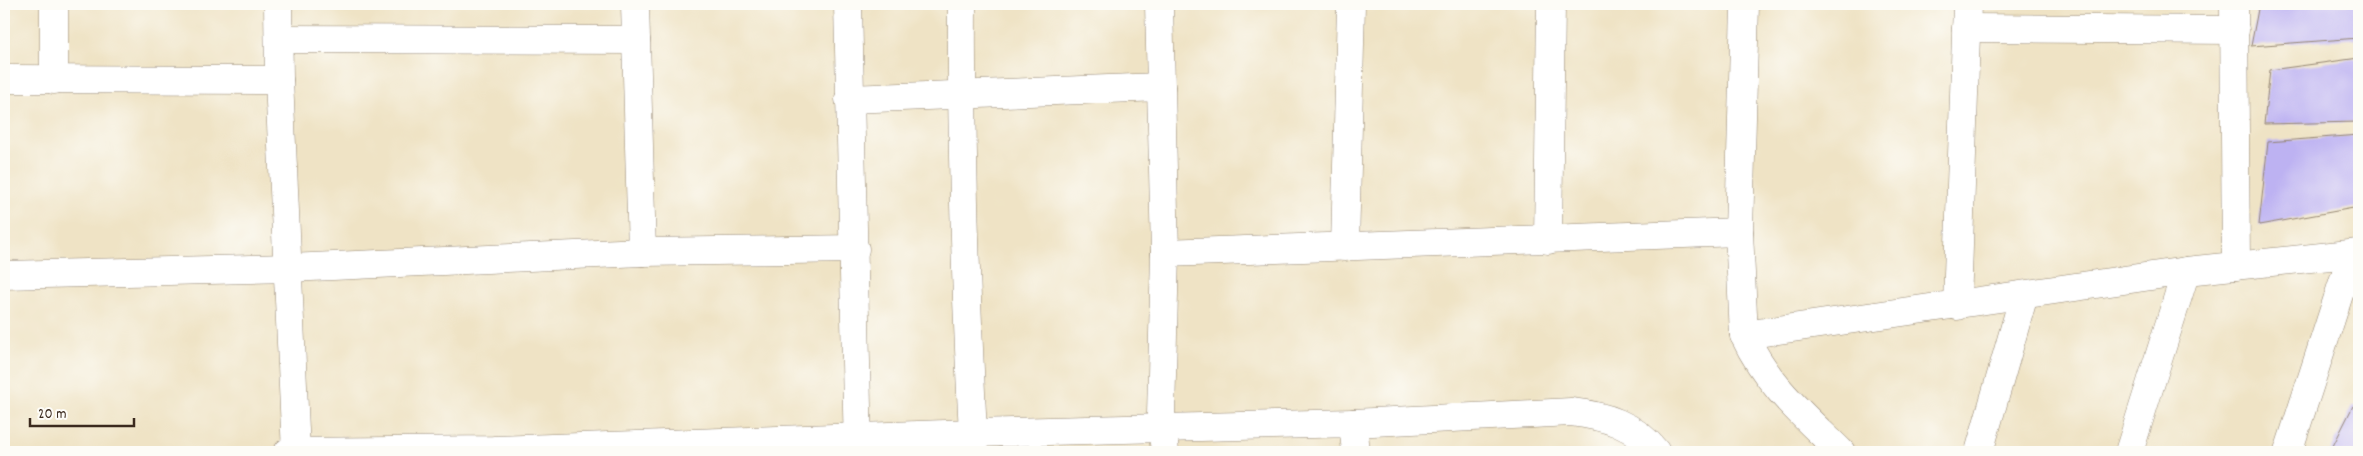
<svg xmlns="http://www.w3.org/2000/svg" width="2363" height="456" font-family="Dekko,sans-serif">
  <rect width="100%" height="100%" fill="#fdfcf7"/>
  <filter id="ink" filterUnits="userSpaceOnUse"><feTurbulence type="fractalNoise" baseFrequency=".02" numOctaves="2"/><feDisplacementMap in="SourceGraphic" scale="10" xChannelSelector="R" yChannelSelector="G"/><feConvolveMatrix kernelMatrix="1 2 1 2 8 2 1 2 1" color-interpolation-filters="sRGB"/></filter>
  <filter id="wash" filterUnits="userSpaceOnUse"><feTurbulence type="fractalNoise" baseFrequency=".0096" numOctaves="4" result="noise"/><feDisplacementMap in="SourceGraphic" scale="20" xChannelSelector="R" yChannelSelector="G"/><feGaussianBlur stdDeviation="1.12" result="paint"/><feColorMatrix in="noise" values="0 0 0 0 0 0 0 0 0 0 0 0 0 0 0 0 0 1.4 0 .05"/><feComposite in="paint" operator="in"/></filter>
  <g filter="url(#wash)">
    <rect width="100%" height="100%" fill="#efe3c5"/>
    <g id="blocks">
      <g fill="#bdb2f2">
        <path d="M2259,4H2359V38L2251,46Z"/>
        <path d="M2359,58V122L2264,124L2270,70Z"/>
        <path d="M2359,135V207L2259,225L2268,142Z"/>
        <path d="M2353,406L2359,407V452H2330Z"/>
      </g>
    </g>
  </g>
  <g filter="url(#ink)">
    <use href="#blocks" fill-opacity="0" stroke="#958672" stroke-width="1"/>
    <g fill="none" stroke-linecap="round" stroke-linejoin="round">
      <g stroke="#958672" stroke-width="29">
        <g id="minor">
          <path d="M278,4L279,80L296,452"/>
          <path d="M635,4L642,252"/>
          <path d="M848,4L858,452"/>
          <path d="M962,4C961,153 966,303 974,452"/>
          <path d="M1159,4L1165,253L1161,415L1165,452"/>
          <path d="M1745,4L1739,232L1744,335L2186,271L2359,253"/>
          <path d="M2234,4L2236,266"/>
          <path d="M1966,28L2235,30"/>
          <path d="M279,39L636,40"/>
          <path d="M4,79L279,80"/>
          <path d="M54,80V4"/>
          <path d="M849,99L1161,87"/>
          <path d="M1548,240L1551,4"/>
          <path d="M1345,247L1351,4"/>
          <path d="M1165,253L1739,232"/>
          <path d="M4,275L289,268L642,252L855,249"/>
          <path d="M1957,306L1967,4"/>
          <path d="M1744,335C1768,386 1802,414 1841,452"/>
          <path d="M1353,423L1571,412C1605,416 1634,424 1656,452"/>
          <path d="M288,452L493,450L973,433L1353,423L1356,452"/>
          <path d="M1979,452L2024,295"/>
          <path d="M2129,452L2186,271"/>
          <path d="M2288,452L2352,254"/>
        </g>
      </g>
      <use href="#minor" stroke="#fff" stroke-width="28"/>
    </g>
  </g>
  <rect width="2363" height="456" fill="none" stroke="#fdfcf7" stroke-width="20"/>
  <path d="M30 418v8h104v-8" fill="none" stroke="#3b2a1e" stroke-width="2.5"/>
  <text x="38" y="418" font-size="15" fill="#3b2a1e" stroke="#fdfcf7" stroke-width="4" paint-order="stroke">20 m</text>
</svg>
